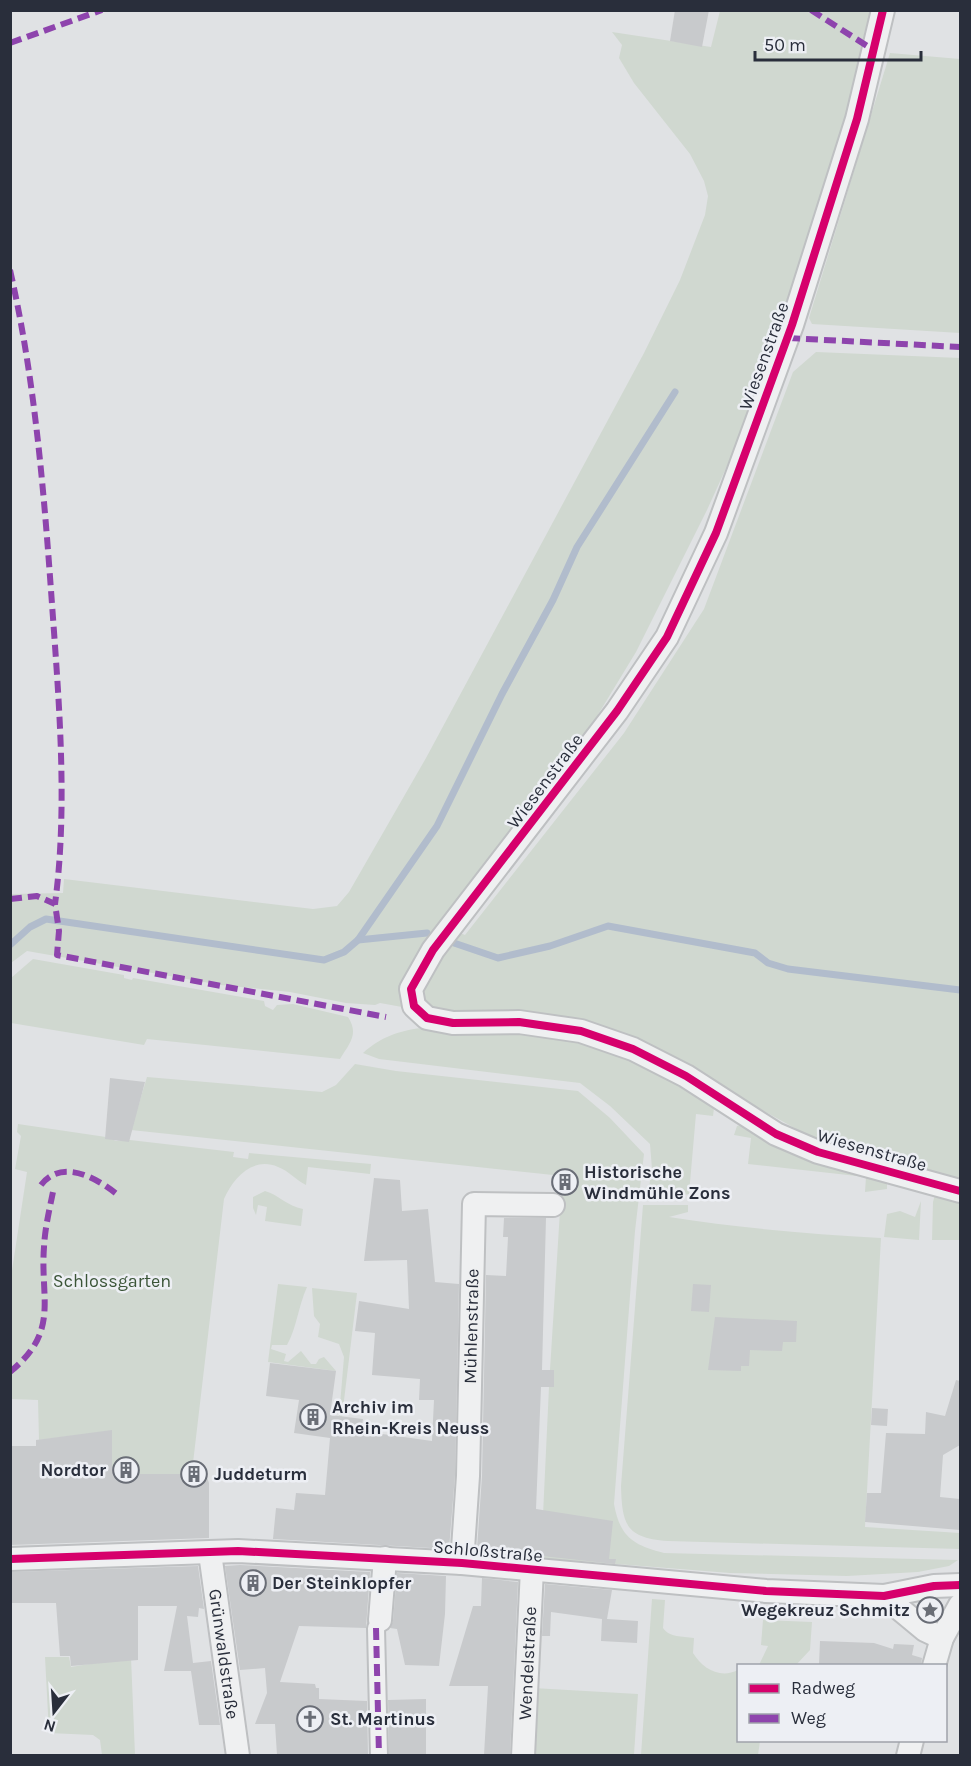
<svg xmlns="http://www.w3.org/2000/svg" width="971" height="1766" font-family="Karla,sans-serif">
  <rect width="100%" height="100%" fill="#e0e2e4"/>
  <g fill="#d0d8d0">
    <path d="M720,11H870L860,51L864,66L791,325L707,510L636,652L568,764L445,927L465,935L624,733L704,609L793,372L816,352L960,358V1188L809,1136L661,1054L380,1003L375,1005L346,1003L290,992L221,985L27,951L11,963V894L63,893L64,879L313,909L337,906L349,892L426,758L644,353L680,280L705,215L708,196L704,181L690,154L634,83L619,58L622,45L612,32L711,47Z"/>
    <path d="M890,53L960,59V333L812,324L809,318Z"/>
    <path d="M33,959L124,975V978L132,980L133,978L264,1001L265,1006L273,1010L277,1005L293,1004L348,1017C359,1034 350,1043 340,1059L147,1039L144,1045L11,1023V978Z"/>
    <path d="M421,1028L565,1036L635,1057L711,1100L714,1108L713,1116L696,1114L689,1194L674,1197L648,1193L652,1169L650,1144L610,1106L580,1083L379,1059L363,1053C381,1037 398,1031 421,1028Z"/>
    <path d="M355,1064L396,1071L578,1091L610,1118L644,1154L635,1231L614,1504C620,1537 633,1545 664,1553L958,1560L949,1566L918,1572L847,1576L730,1573L541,1558L549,1387H554V1370H550L561,1195C571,1196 578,1192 579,1181L575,1172L564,1168L553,1175L131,1130L147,1077L322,1092L336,1085Z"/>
    <path d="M18,1124L106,1137L116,1141L130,1140L234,1152L233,1157L248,1159L249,1153L371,1164L370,1174L308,1167L306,1185C296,1180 289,1171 278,1167C253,1156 233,1178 224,1199L193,1463L185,1467L183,1475L112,1478L111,1431L39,1440L38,1400L11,1399V1277L27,1172L15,1169L21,1136L17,1132Z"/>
    <path d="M741,1125L771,1142L887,1179V1189L865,1192L866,1177L748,1164L751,1138L734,1135L737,1126Z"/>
    <path d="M265,1191C279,1195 287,1206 303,1209L301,1226L265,1221L267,1207L258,1205L256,1215L253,1208V1197Z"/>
    <path d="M936,1191L960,1198V1240H932L933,1202Z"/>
    <path d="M921,1201L919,1240L884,1237L887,1214L900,1211L915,1217Z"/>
    <path d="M643,1205H688V1212L669,1217C739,1228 810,1234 881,1238L865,1527L960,1533V1549L668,1541C626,1538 622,1525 621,1486Z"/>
    <path d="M278,1284L307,1287C298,1307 297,1327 287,1345H272L271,1349L286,1354L284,1361L288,1362L301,1351L311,1364H316L319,1359L324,1357L336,1371L268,1362Z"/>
    <path d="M312,1288L357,1293L342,1417H339L344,1357L339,1344L318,1337L320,1324L314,1316Z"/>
    <path d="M652,1599L665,1600L663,1628C670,1638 682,1636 694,1638L693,1653C703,1669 720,1679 738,1670V1740L760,1741L758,1755H641Z"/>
    <path d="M763,1620L812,1622L810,1650L796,1665H759L768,1646L761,1645Z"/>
    <path d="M45,1657H69L71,1667L131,1657L135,1755H102L100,1740L93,1735L49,1733Z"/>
    <path d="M533,1688L638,1694L634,1755L529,1756Z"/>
  </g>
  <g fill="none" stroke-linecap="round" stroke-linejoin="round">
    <g stroke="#b1bccc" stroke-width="7">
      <path d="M358,940L437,826L502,694L553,600L577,547L675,392"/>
      <path d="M454,943L498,958L550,946L608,926L755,953L768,963L788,969L960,990"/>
      <path d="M10,945L30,927L46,919L324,960L344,952L358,940L427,933"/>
    </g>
  </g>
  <g fill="#c8cacc">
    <path d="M675,10H709L702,47L670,41Z"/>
    <path d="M110,1078L145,1082L129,1142L105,1139Z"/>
    <circle cx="565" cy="1182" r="14"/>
    <path d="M374,1178L400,1180L402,1211L428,1209L435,1282L459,1284L455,1475L449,1549L273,1539L276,1508L294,1510L296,1493L325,1495L330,1438L294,1433L299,1400L266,1396L270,1363L336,1371L330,1415L363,1419L361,1431L432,1441L434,1400H419L420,1379L372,1375L375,1333L355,1331L359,1301L409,1309L407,1260L364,1261Z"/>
    <path d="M504,1218H546L542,1370H554V1387H541L536,1509L613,1521L609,1559H616L615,1564L477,1549L482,1476L486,1275L506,1276L508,1237H503Z"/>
    <path d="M693,1284L711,1285L709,1312L691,1311Z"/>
    <path d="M715,1317L797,1321L796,1342H783L782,1351L750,1350L749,1366H741V1371L708,1370Z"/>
    <path d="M956,1380L960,1381V1445L943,1455L940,1497L960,1499V1530L865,1522L867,1493H881L886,1433L925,1434L926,1412L945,1416Z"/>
    <path d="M872,1408L888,1409L887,1426L871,1425Z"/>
    <path d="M112,1430V1467L139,1466V1474H181L185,1467L193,1463L204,1469L209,1483V1538L10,1545V1446H36V1440Z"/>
    <path d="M240,1565L370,1572L366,1628L299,1626L280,1682L315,1684L316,1688H319V1699L367,1701L368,1755H277L275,1724H255L267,1693L265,1668L240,1670L225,1566Z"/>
    <path d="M198,1566L204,1609L199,1608L198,1617L187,1616L193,1663L211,1661L220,1725H199L191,1671H164L177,1606H138V1660L71,1666L70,1656H60L56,1603H10V1572Z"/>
    <path d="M397,1573L446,1576L445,1614L439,1666L405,1665L397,1629L390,1628L393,1621Z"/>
    <path d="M482,1578L518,1582L510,1755H484L488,1686H449L473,1606H481Z"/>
    <path d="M545,1584L612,1590L607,1619L638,1621L637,1643L601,1641L602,1619L551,1612L550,1636H542Z"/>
    <path d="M820,1641L874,1643L893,1649L894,1644L914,1645L912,1655L922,1658L921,1665H819Z"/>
    <path d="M426,1699V1755H389L388,1700Z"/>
  </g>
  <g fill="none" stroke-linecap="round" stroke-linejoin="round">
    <g stroke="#bec0c2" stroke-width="20">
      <path id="pedestrian" d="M376,1628L379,1756"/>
    </g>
    <g stroke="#bec0c2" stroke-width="26">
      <g id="minor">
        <path d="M883,10L857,119L792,325L716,533L667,637L617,711L433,950L411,989L414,1006L427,1018L453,1023L519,1022L581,1031L633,1049L686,1076L776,1134L818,1152L960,1191"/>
        <path id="s1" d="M210,1553L238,1756"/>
        <path d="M10,1559L238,1551L462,1563L766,1591L884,1596L934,1586L960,1585"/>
        <path id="s2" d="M462,1563L468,1476L474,1204L553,1205"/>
        <path d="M884,1596L925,1630L942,1638"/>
        <path d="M380,1620L385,1558"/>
        <path d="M934,1666L942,1638L960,1605"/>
        <path id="s3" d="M523,1756L532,1569"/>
        <path d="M908,1756L912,1740"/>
      </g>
    </g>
    <use href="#pedestrian" stroke="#eff0f1" stroke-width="16"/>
    <use href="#minor" stroke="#eff0f1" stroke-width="22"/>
    <g stroke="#8e44ad" stroke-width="6" stroke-dasharray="12 6" stroke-linecap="butt">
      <path d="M811,10L875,51"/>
      <path d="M10,43L102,10"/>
      <path d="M10,270C35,379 44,493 52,604C59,702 68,807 55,904"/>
      <path d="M788,338L960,347"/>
      <path d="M10,899L37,896L55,904L59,931L57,955L386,1017"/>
      <path d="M41,1185C62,1158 97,1178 118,1195"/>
      <path d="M10,1372C60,1331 40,1300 44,1247C45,1227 50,1207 54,1187"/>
      <path d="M376,1628L379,1756"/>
    </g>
    <g stroke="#edeff4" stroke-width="11">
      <g id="cycleway">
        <path d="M883,10L857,119L792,325L716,533L667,637L617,711L433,950L411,989L414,1006L427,1018L453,1023L519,1022L581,1031L633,1049L686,1076L776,1134L818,1152L960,1191"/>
        <path d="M10,1559L238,1551L462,1563L766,1591L884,1596L934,1586L960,1585"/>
      </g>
    </g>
    <use href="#cycleway" stroke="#d6006c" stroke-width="8"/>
  </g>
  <defs>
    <g id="building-ring" transform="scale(1.35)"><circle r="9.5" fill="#edeff4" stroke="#696d76" stroke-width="1.5"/><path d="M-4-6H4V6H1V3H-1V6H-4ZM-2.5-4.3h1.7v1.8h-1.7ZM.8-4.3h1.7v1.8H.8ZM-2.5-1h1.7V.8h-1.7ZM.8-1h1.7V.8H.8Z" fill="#696d76"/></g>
    <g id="sight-ring" transform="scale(1.35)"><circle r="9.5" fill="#edeff4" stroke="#696d76" stroke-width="1.5"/><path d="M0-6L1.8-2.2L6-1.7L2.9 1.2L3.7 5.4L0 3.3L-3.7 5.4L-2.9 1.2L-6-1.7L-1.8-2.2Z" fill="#696d76"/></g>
    <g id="church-ring" transform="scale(1.35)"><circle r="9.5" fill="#edeff4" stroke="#696d76" stroke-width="1.5"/><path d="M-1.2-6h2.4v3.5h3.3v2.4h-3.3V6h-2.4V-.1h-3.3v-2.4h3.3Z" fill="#696d76"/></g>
  </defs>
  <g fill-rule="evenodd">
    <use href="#building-ring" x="565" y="1182"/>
    <use href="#building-ring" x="313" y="1417"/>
    <use href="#building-ring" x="126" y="1470"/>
    <use href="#building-ring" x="194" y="1474"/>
    <use href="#building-ring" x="253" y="1583"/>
    <use href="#sight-ring" x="930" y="1610"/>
    <use href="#church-ring" x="310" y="1719"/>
  </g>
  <g text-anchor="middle" stroke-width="5" stroke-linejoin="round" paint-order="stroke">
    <g font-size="18" fill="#292e3b" stroke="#edeff4">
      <text transform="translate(764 356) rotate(-70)" y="6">Wiesenstraße</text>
      <text transform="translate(545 781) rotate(-53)" y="6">Wiesenstraße</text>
      <text transform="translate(872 1150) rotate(16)" y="6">Wiesenstraße</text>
      <text dy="6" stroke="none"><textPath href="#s2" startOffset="237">Mühlenstraße</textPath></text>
      <text transform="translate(488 1551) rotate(5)" y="6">Schloßstraße</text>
      <text dy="6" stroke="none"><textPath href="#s1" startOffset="102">Grünwaldstraße</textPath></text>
      <text dy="6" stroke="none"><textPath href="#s3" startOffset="93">Wendelstraße</textPath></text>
    </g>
    <g font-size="18" font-weight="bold" fill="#292e3b" stroke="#edeff4" text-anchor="start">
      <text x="584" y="1178">Historische<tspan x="584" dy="21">Windmühle Zons</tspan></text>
      <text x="332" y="1413">Archiv im<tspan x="332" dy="21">Rhein-Kreis Neuss</tspan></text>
      <text x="106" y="1476" text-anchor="end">Nordtor</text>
      <text x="214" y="1480">Juddeturm</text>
      <text x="272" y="1589">Der Steinklopfer</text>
      <text x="910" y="1616" text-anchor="end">Wegekreuz Schmitz</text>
      <text x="330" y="1725">St. Martinus</text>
    </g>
    <g font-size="18" fill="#3b5538" stroke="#edeff4">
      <text x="112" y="1287">Schlossgarten</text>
    </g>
  </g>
  <rect width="971" height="1766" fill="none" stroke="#292e3b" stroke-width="24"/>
  <rect x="737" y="1664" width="210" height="78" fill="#edeff4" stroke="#9fa2aa" stroke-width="1.5"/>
  <rect x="749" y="1684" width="30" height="9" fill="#d6006c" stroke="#9fa2aa" stroke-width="1.5"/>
  <text x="791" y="1694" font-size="18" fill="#292e3b">Radweg</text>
  <rect x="749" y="1714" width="30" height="9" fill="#8e44ad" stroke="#9fa2aa" stroke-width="1.5"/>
  <text x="791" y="1724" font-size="18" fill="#292e3b">Weg</text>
  <g transform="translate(54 1712) rotate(197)" stroke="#edeff4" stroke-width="4.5" paint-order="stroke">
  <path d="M0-4.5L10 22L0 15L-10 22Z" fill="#292e3b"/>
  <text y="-9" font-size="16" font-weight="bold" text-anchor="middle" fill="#292e3b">N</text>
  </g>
  <path d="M755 51v9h166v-9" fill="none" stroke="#292e3b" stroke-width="3"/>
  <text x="764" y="51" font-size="18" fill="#292e3b" stroke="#edeff4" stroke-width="4.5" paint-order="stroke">50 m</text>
</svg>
